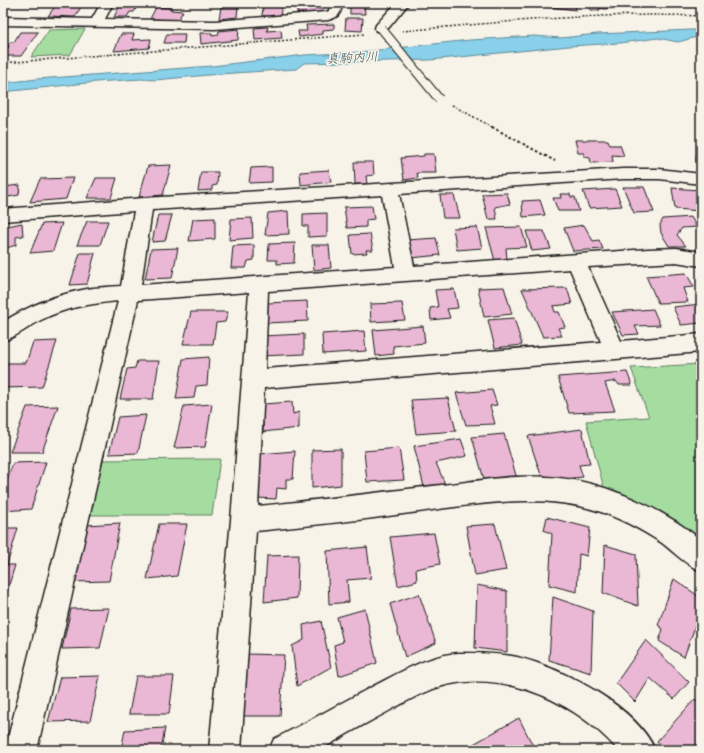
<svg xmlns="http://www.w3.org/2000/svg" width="704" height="753" font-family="Pangolin,'Klee One',sans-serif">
  <rect width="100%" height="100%" fill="#f7f3e8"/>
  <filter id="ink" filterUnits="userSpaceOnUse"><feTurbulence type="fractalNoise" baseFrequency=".025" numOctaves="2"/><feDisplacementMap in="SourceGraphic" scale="8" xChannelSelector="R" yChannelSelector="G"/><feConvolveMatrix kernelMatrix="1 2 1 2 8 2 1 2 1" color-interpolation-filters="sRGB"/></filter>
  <g filter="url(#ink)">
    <g fill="#a5dda1" stroke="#607c5e">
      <path d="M85,29L70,55L31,57L49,30Z"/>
      <path d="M701,364V543L608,503L586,421L649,417L631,368Z"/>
      <path d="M220,459L212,515H82L97,460Z"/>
    </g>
    <path fill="#89d1ea" stroke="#5d8998" d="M691,30H701V36L678,42L658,38L620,43L569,46L430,60L304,63L296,69L219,74L155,80L141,79L96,82L3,92V83L37,79L212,66L305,55L360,52L470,40L534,36L561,38L597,34Z"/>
    <g fill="#eab7d5" stroke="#1c1c1c">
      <path d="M297,3H314L313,8L323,9L322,14L297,13Z"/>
      <path d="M349,3H373V4H364L365,14H350V7H343V6H349Z"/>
      <path d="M548,3H580V4H575L576,10L550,7Z"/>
      <path d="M586,3H619L618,6L620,7L605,9L599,8L600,10H590Z"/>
      <path d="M56,5H82L75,17L48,16Z"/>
      <path d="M282,5L280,16H262L263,6Z"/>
      <path d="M119,7H137L134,12H130L127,17H114Z"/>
      <path d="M156,7L172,8L171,10L183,11L178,20L150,19Z"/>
      <path d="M221,7H238L237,17L219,19Z"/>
      <path d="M346,18H363L362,31L345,30Z"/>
      <path d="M334,24V29L323,30V34L299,37L298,31H307L306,25Z"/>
      <path d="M268,27L267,31L281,30L282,38L255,40L254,28Z"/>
      <path d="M239,29L238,40L201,44L200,33H212V36L218,35L219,31Z"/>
      <path d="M20,32H38L21,56H3L9,46H7L10,42H14Z"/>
      <path d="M121,34H134L132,40L151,39L149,48L114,51Z"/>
      <path d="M167,34H185L184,43H164Z"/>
      <path d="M575,140H608L610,145H620L624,156L612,155L613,162L591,163L590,158L584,157V153H578Z"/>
      <path d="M424,154H434L436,173H417L418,178L404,180L401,158L424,156Z"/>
      <path d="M696,156L701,157V170H697Z"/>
      <path d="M354,162H373L374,175L366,176L367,184H355Z"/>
      <path d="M171,165L163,195L139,197L148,166Z"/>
      <path d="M272,167V182L249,183L251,168Z"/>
      <path d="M329,170L331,182L301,185L300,172Z"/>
      <path d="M201,172H218L217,185L212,186V190L198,191Z"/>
      <path d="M73,178L66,199L30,202L40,179Z"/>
      <path d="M96,178H117L111,198H87Z"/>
      <path d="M20,185L19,195L3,198V187Z"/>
      <path d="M623,187H644L654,212L634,213Z"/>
      <path d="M672,188L699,190L701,211L675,209Z"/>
      <path d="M615,189L622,206L589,208L583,191Z"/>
      <path d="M507,193L510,204L495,207L497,219H488L482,194Z"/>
      <path d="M560,194H570L571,197H575L579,211H558L553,198H561Z"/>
      <path d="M440,195H454L460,218H443Z"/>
      <path d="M540,200L545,215L523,217L522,201Z"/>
      <path d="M372,206L374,219L366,220V227L347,228L344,207Z"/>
      <path d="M288,211L289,234L265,235L268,213Z"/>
      <path d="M327,213V236L308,237V226H303V214Z"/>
      <path d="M158,215H172L165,241L152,242Z"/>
      <path d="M691,217L697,227L682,228L677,235L686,246H669L661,233L660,225L663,219Z"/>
      <path d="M215,218V239L189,241L193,219Z"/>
      <path d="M252,218L253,238L229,240L231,219Z"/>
      <path d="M87,221H108L100,245H77Z"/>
      <path d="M22,223L23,236L16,237V245L3,249V227Z"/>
      <path d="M62,223L53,251L30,253L42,224Z"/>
      <path d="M584,225L593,241L599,240L603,249L573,251L564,228Z"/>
      <path d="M477,227L482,248L457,250L453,228Z"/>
      <path d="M521,227L527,247L506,248L507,259L495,261L486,228Z"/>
      <path d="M526,231H544L551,249L532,251Z"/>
      <path d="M370,234L373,250H366L367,253L352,254L350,235Z"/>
      <path d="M436,238L440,255L411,258L407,240Z"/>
      <path d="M295,243L294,263L277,264V260H268L269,244Z"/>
      <path d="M254,245V260L248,261L246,268H231L233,246Z"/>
      <path d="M312,245H329L331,268L314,270Z"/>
      <path d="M178,248L172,278L145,279L151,249Z"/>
      <path d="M80,253H95L87,284L70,285Z"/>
      <path d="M686,273L694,287L683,288L688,302L658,303L646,276Z"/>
      <path d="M504,287L512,314L484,317L478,288Z"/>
      <path d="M567,288L572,304L553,306L555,312H559L565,327L558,328L562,336L543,337L522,289Z"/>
      <path d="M454,289L458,308L447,309L450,318L431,320L430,308L438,307L435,290Z"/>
      <path d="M307,301L308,321L267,323L268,303Z"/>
      <path d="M402,303L405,320L371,322L370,304Z"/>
      <path d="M701,304V323L681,325L673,307Z"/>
      <path d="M653,309L660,325L635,326L639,334L623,335L612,312Z"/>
      <path d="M191,312H228L225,322L216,323L213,344H183Z"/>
      <path d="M514,318L522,345L495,348L488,320Z"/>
      <path d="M423,326L425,343L393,346L394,354L376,356L373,330Z"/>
      <path d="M364,331L366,351L323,354L322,334Z"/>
      <path d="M304,334V354L261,356L262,336Z"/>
      <path d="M57,341L42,387L3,388V373L6,363H26L33,342Z"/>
      <path d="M209,357L207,385L196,386L194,398L176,399L183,359Z"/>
      <path d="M137,361H159L153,399H120L127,369L135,368Z"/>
      <path d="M627,372L632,385H619L616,381L605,383L615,411L569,413L558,377Z"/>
      <path d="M492,390L497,405L490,406L495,424L466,425L456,393Z"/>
      <path d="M448,398L456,431L416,434L411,400Z"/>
      <path d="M292,402L293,414L299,412V428L263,432V404Z"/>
      <path d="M212,404L205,447L174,448L184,406Z"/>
      <path d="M58,406L42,452H10L27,407Z"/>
      <path d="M146,415L138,453L109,454L118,417Z"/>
      <path d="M582,429L590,464L579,465L583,477L543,481L528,436Z"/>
      <path d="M504,434L517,479L485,483L472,437Z"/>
      <path d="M461,439L467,456L436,463L445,484L425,491L414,446Z"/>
      <path d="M399,448L404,480L367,482L364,451Z"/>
      <path d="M341,449V485L312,488V450Z"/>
      <path d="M295,451L293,479H286V489L277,488L276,499L258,498L259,454Z"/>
      <path d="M46,462L31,509L3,511V492L13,463Z"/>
      <path d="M547,517L590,528L587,556L579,554L577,592L549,585L552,534L544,530Z"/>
      <path d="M120,523L109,581L73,582L86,525Z"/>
      <path d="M159,524H187L177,576L147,579Z"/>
      <path d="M495,524L506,570L475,575L466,526Z"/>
      <path d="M3,528H18L7,565H15L7,592H3Z"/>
      <path d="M434,533L440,564L416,569L417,581L398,586L390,537Z"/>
      <path d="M605,545L636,554L638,606L603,593Z"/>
      <path d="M367,547L371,578L347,580L349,602L329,604L327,551Z"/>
      <path d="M298,555L297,598L264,602L267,556Z"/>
      <path d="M674,579L701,598V610L684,657L659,641L663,629L658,625Z"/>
      <path d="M477,585L507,591V652L475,648Z"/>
      <path d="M419,594L436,643L405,657L390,604Z"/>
      <path d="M553,597L593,611L591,673L549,660Z"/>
      <path d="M109,608L100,648L62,649L71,609Z"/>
      <path d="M365,609L377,663L339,676L334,645L343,642L337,617Z"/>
      <path d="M321,621L331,667L297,686L292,646L304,640L303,625Z"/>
      <path d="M646,640L689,682L674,699L650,678L635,702L616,683Z"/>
      <path d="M245,654L284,655L280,716H238Z"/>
      <path d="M100,676L90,721L48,722L60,677Z"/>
      <path d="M136,676H174L169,714H129Z"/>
      <path d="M695,699L701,706V750H664L657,741Z"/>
      <path d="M519,718L535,750H463Z"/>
      <path d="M165,728L161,750H121L125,730Z"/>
      <path d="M90,748L89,750H41Z"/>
    </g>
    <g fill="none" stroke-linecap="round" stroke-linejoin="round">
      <g stroke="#1c1c1c" stroke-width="3">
        <g id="minor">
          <path d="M101,3H113L105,19L215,21L326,12L329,11L330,3H342C341,14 339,17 328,20L215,29L3,25V17L92,19Z"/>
          <path d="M396,3H409L386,31H376L375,28L376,25Z"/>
          <path d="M623,169H659L701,174V184L659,179H623L399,194L414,266L648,249L676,248L701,252V266L676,262L588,267L621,341L701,334V352L264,388L258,506C319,500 380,492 441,485C478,481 521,473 559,478C607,483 664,509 701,540V571C686,565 675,553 662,543C642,530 620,518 598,511C535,491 466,506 403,514C354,521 305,526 256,531L241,750H209L231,520L249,292L138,300L37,750H5L118,301C89,304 67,307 41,320C28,327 16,337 3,341V322C28,306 58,294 87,289C98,287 110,287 121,286L134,211L3,221V209L144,198ZM382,195L395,267L141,285L152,210ZM570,269L601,342L265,369L268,291Z"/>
          <path d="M459,653C478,653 498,653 517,657C562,668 636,706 655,750H618C570,696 488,661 419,695C395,707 371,721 347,734C338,739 327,747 318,750C309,752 280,750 269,750L274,739C306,723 337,705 368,689C396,675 427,655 459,653Z"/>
        </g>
      </g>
      <g stroke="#1c1c1c" stroke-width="1.5" stroke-dasharray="2 2" stroke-linecap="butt">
        <path d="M402,31C502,22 601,12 701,16"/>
        <path d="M3,63L365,34"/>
        <path d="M452,105L494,128"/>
      </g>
      <path stroke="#1c1c1c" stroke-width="2" stroke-dasharray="2.5 2.5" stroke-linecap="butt" d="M492,127L555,161"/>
      <use href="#minor" fill="#f7f3e8" fill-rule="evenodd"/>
      <g stroke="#1c1c1c" stroke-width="10" stroke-linecap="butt">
        <path id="service-bridge" d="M381,28L439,99"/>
      </g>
      <use href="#service-bridge" stroke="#f7f3e8" stroke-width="8"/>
    </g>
  </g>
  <g text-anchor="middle" stroke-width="3.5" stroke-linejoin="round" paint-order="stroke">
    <g font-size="13" font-style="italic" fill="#425b64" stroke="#f7f3e8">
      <text transform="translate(352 57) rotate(-3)" y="5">真駒内川</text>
    </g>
  </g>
  <rect width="704" height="753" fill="none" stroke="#f7f3e8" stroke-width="16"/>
  <rect x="8" y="8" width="688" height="737" fill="none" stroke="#1c1c1c" stroke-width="1.5" filter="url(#ink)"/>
</svg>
